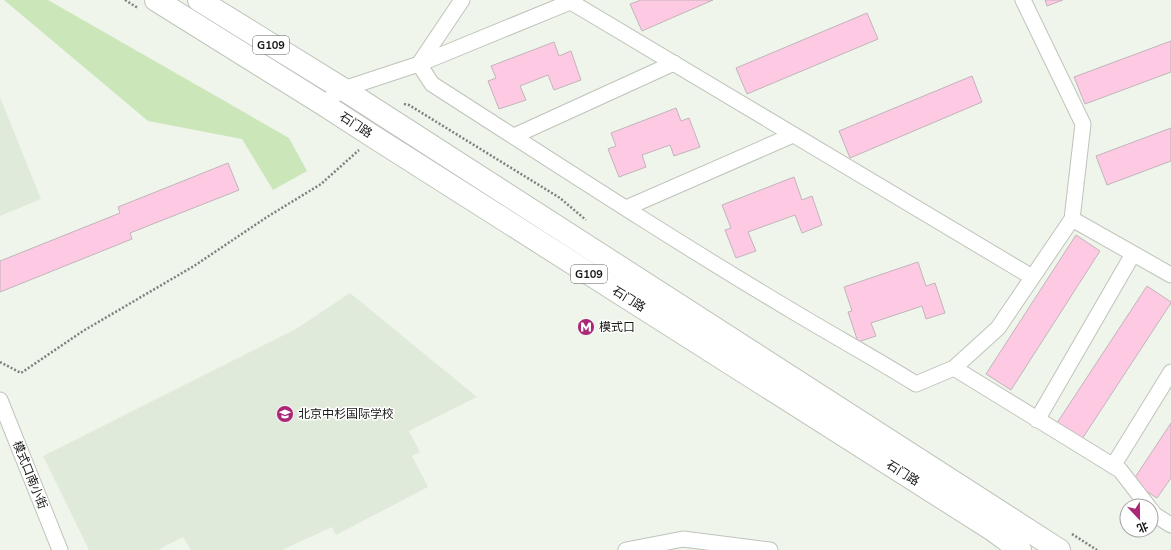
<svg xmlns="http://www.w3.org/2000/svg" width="1171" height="550" font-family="'Nunito Sans','Noto Sans SC',sans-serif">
  <rect width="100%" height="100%" fill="#eff5eb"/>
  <g fill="#e0eada">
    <path d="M0,97L41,199L0,216Z"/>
    <path d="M350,293L477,397L409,431L420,452L412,456L428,487L336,535L332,527L282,550H191L183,537L158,550H89L43,456L296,329Z"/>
  </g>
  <path fill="#cbe6b9" d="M4,0H48L289,138L307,171L273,190L242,139L148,121Z"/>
  <g fill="#fec9e2" stroke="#c0b5ba">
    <path d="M641,0H713L642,31L630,4Z"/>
    <path d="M1045,0H1063L1047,6Z"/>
    <path d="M867,13L878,39L747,94L736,68Z"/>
    <path d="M1171,41V72L1085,104L1074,77Z"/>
    <path d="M554,42L559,56L571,51L581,80L554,90L548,75L520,86L526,100L499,109L488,81L496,78L491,66Z"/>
    <path d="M972,76L982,102L850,158L839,131Z"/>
    <path d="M676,108L681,121L689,118L700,147L674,156L670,145L642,155L646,167L619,177L608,149L616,146L611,133Z"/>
    <path d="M1171,128V161L1107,185L1096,156Z"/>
    <path d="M228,163L239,190L130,233L132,239L0,292V261L120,213L118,207Z"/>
    <path d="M794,177L802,200L812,196L822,225L802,233L795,215L748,232L756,251L736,258L725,230L731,228L722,205Z"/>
    <path d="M1076,235L1100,251L1011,390L986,374Z"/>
    <path d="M918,262L926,286L935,283L945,313L926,319L922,306L871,323L876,336L858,342L848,312L852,311L844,287Z"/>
    <path d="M1147,286L1171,302V303L1082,439L1057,423Z"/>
    <path d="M1171,423V478L1157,498L1132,482Z"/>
  </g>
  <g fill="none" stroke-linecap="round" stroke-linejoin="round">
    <g stroke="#bec4bb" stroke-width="17">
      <g id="minor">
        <path d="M462,0L419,64L432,84C552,161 671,239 794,312C834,336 876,359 916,384L954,368L998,328L1072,219L1083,124L1023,0"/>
        <path d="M571,2L1032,277"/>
        <path d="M323,104L343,89L419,64L575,0"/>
        <path d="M514,136L674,63"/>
        <path d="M626,208L793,135"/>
        <path d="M1072,219L1171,275"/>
        <path d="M954,368L1120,470L1148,506"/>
        <path d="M0,400L60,550"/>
        <path d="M1037,420L1133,254"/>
        <path d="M1113,466L1171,372"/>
        <path d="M1151,510L1155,515L1171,525"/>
        <path d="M626,550L683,539L770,550"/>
      </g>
    </g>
    <g stroke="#bec4bb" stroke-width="24">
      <g id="trunk">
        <path d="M156,0L323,104L374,137L993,530L1020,550"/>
        <path d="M199,0L343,89L1059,550"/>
      </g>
    </g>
    <g stroke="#7d817a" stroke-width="2.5" stroke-dasharray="2 2" stroke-linecap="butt">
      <path d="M125,0L138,8"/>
      <path d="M404,104L409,105L560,198L586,220"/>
      <path d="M0,362L21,373L83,331L194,266L267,217L321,184L359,150"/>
      <path d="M1072,534L1097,550"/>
    </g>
    <use href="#minor" stroke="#fff" stroke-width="15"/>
    <use href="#trunk" stroke="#fff" stroke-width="22"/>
  </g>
  <defs>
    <g id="metro-disc" transform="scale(0.9)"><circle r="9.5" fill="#a92775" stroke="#fff"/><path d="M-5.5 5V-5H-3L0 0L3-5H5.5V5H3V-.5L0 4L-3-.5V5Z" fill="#fff"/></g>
    <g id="school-disc" transform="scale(0.9)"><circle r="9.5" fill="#a92775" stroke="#fff"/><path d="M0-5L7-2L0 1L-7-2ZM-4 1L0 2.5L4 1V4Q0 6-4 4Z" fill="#fff"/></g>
  </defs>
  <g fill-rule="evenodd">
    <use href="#metro-disc" x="586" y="327"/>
    <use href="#school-disc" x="285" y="414"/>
  </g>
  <g text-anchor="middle" stroke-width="3" stroke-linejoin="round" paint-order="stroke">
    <g fill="#fff" stroke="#5b5d5a" stroke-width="1">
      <rect x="253" y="36" width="36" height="18" rx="3"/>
      <rect x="571" y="265" width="36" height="18" rx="3"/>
    </g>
    <g font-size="11" font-weight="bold" fill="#151714">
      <text x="271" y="49">G109</text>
      <text x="589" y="278">G109</text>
    </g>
    <g font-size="12" fill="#151714" stroke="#fff">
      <text transform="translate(356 125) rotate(33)" y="4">石门路</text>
      <text transform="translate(629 299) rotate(32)" y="4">石门路</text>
      <text transform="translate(903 473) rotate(32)" y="4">石门路</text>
      <text transform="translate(30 475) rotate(68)" y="4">模式口南小街</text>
    </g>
    <g font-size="12" fill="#151714" stroke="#fff" text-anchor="start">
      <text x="599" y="331">模式口</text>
      <text x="298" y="418">北京中杉国际学校</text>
    </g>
  </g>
  <g transform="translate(1139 518) rotate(158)"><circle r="19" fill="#ffffff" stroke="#a1a2a1"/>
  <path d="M0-3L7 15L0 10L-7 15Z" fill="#a92775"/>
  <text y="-6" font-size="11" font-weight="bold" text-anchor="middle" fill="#151714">北</text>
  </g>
</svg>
